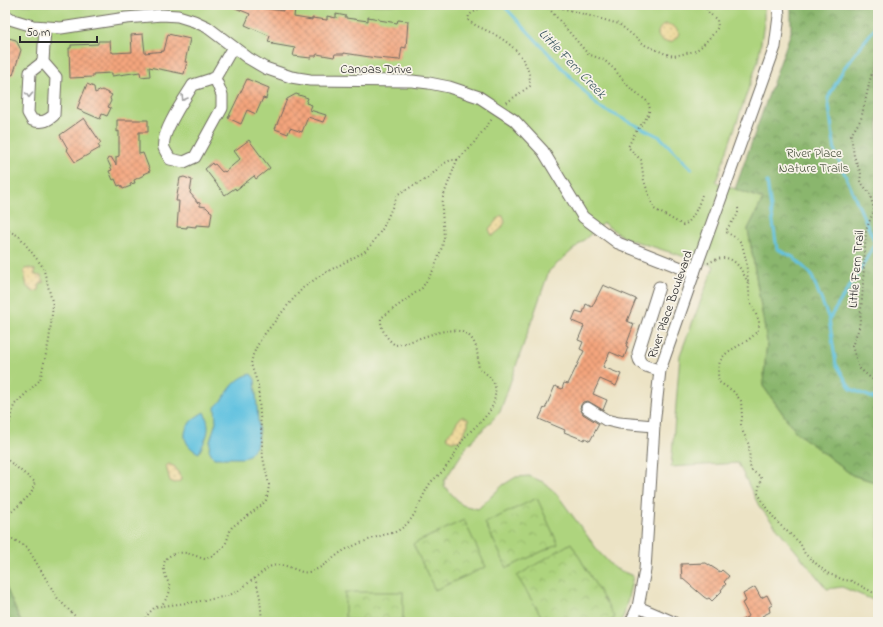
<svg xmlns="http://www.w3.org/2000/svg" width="883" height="627" font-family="'Indie Flower',sans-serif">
  <defs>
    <pattern id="forest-crowns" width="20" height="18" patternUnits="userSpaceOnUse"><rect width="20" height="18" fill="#8ab66d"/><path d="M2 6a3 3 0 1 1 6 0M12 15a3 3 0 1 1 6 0" fill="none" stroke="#71945a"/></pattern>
    <pattern id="sand-dots" width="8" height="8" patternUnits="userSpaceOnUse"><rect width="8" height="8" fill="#eeda9e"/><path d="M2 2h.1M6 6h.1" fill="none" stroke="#cb8" stroke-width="1.8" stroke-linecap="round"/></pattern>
    <pattern id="park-crowns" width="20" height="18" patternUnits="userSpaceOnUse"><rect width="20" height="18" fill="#aed47e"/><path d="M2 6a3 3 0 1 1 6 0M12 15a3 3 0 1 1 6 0" fill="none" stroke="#96b66d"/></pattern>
    <pattern id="building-cross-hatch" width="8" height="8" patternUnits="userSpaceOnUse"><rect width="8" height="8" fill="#f4a57d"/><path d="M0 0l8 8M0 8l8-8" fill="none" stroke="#c68767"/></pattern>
  </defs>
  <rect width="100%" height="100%" fill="#f7f3e8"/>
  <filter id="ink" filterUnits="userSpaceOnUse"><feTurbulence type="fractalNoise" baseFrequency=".025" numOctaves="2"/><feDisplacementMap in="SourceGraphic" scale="8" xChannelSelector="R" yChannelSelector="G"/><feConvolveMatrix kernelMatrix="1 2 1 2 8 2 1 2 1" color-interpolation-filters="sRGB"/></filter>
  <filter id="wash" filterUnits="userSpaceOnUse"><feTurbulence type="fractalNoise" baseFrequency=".012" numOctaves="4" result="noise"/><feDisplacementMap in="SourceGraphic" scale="16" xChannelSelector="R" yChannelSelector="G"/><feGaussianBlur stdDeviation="0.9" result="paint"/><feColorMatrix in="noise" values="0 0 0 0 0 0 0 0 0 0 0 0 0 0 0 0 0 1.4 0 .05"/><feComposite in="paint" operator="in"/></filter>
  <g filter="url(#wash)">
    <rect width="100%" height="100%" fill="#ece3c5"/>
    <path fill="#aed47e" stroke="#6c8054" d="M5,5H764V23L758,61L716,182L763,199L748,229L767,342L763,386L796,432L852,475L878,483V602L842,587L827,589L759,506L738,463L671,467L680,355L714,266L625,238L603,223L549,271L500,412L467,446L444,481V486L462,505L478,509L503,485L516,477L529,476L543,482L556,493L599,552L614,568L633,576L624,615L620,622H21L5,585Z"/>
    <g fill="url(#forest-crowns)" stroke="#5a704c">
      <path d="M791,5H878V483L852,475L796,432L763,386L767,342L748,229L763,199L735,189L791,32Z"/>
      <path d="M5,585L21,622H5Z"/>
    </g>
    <g fill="url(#sand-dots)" stroke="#8c8264">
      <path d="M665,24C672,25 677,27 679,34L675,39L671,42L662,41C655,35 658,28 665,24Z"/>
      <path d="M500,216H503L505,222L501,229L492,236L489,229Z"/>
      <path d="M30,268L35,270V275L41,276L44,282L40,284L39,290L34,292L27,287L24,272L25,269Z"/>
      <path d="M462,416L468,419V425L459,441H452L448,439L447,435L453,429L457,422Z"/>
      <path d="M169,464L175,467L181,478L180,481L175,483L170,481L166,466Z"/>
    </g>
    <g fill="url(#park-crowns)" stroke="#6c8054">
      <path d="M537,498L558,544L507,568L485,523Z"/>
      <path d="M464,520L486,567L435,590L413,544Z"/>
      <path d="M571,543L615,618L608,622H545L517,576Z"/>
      <rect x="345" y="592" width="58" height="28"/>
    </g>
    <g fill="#62c2e0" stroke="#467686">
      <path d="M251,374L255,379L259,435L256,447L249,455L243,458H214L209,450L210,441L216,422L215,407C228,396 231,379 251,374Z"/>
      <path d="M204,412C212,430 207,436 199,453C187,448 180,436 189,424C192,419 199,415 204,412Z"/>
    </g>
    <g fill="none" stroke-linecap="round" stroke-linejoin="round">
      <g stroke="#62c2e0" stroke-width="3">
        <path d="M503,5L599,107L660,137L692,169"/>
        <path d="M767,182L777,249L793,257L811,274L829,319L836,364L851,389L878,400"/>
        <path d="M829,319L863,265L875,243L835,152L828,98L844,68L878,24"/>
      </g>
    </g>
    <g id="blocks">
      <g fill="url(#building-cross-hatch)">
        <path d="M228,5H264L262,8L283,11V7L295,8L294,17L312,20V18L327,20V16L336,18V14L346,16V18L368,21V17L379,19V20L397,23L398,20L408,21L406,48L402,47L400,60L376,58L344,53V54H335L334,57L317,54L316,56H311V58L293,56L295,48L272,44L273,43L268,42L270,36L245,25L250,14Z"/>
        <path d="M143,34L145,53L164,51L168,34L190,39L185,62H187L184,74L149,67L150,76L141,77L140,72L112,76V73L93,74V77L70,78L69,48H71V45L98,44V41H110L111,52H113V53L132,52L131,35Z"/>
        <path d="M5,37L16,40L21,50L13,75L5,73Z"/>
        <path d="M247,79L269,88L266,99L263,98L256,114L247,110L241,124L228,118Z"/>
        <path d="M87,84L94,87L95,93L102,90L112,95L110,98L111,101L108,107L111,108L107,116L102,114L100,119L77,109Z"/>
        <path d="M296,94L308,98L306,103L312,105L310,110L326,115L323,122L308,117L302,132L290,128L288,134L275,129L287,99Z"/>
        <path d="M84,118L101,143L98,145L100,148L75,162L67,150L68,149L60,135Z"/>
        <path d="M117,120H148V132H139V154L143,153L150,171L143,174L144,175L134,180L135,183L130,184L131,186L123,189L121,185L118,186L115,179L113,180L109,171L112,170L107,159L111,157L116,165V157L119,156V131L117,132Z"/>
        <path d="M249,140L270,168L256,179L254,176L236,190L235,188L225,195L205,169L212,163L213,165L215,164L222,172L224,171L225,172L240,159L234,151Z"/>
        <path d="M184,177L192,180L190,193L196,200V202L200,203V206L206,207L210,211L212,212L210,226L196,225V227L187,226V228L177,227L179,201H176L180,178Z"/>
        <path d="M603,285L636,299L627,321L634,324L626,346L628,347L624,358L610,352L603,367L621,374L616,386L600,379L593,394L607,400L603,410L588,401L583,402L581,405L580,408L583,414L599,424L590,441L585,438L584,440L564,432L565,430L539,419L544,408L545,409L555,386L562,389L564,383L568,384L584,351L580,349L583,342L578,340L584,326L572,321L576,311L583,313L586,304L592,307Z"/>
        <path d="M706,563L720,572L722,570L729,576L724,582L726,584L721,590L722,591L712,601L709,598L707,599L704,597L683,579H682L681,564Z"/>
        <path d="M755,587L761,598L767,595L772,605L769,607L770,612L762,616L763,618L755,622H738L749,616L742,603L746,601L743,594Z"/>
      </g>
    </g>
  </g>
  <g filter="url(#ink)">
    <use href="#blocks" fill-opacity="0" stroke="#6f6b61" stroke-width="1"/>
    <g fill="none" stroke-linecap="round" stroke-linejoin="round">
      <g stroke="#6f6b61" stroke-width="13">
        <g id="minor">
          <path d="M5,15L13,20L33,26L61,28L126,18L162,15L178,16L194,21L207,27L248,58L265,68L291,77L310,80L412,81L429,83L449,87L479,97L514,120L543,151L583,217L618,243L694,273"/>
          <path d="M43,62L30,72L28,113L32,120C41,123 46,122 54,115L56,77L43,62L45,28"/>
          <path d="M215,78L222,95V108L195,157L184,162L170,159C168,155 165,151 164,148C160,134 185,98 193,85L215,78L233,47"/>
          <path d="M659,287L638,353C638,367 649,367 660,370"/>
          <path d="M587,408L606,420L619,423L654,426"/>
          <path d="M638,607L673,622"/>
          <path d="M631,622L638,607L645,570L654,426L660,370L694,273L775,47L779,16L778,5"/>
        </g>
      </g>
      <g stroke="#6f6b61" stroke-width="2" stroke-dasharray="1 3" stroke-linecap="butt">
        <path d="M485,5L469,15L468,20C475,26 484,29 492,33C513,44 531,61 530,86L506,103"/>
        <path d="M546,5L588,54L604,60L614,69L629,87L648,102L650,109L647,117L635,133L628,147L641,160L644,181L654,209L683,225C692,223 699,204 702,195"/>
        <path d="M551,5L619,24L645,45L666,54L674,56L695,51L702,46L714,33L718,27L717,20L708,12L705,5"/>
        <path d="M878,60L871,76L861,119L851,135L854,156L861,174L860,181L870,194L874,210L866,230L862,300L859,328L852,346L859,368L878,384"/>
        <path d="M457,160L470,148L492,119"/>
        <path d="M738,208C740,218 728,223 726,232L738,239L742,244L746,260L750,301L759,321V328C746,352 712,344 719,382L733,391L741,401L742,417L741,425L743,432L749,445L750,466L752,471L760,476L761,478L758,493L767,509L779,524L800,543L805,554L827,573L844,580L852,581L872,592L878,594"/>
        <path d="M5,229L19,236L43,267L53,305L49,341L40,380L14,405L5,443"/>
        <path d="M708,263C713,261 718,258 724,258C737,258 743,273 748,283"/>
        <path d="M5,458L35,482L31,494L5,518"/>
        <path d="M5,535L27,547L58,599L79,620L90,622"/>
        <path d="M255,578L260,597L262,622"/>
        <path d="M145,622V619L149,613L155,607L195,602L228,596L238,591L269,567C288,560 298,575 309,572C322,569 332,558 343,551C354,545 368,540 380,536C385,534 392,534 397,531C417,521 419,499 431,482C436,477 442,473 446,467C454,457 458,446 466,436C475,426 491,415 494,401C498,385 493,377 479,369C478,362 478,354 476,347C464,312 418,343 395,345C387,339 380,329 381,318L422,288L434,269L442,247L444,238L442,210L443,197L457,160H451L443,164L428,178L398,194L383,228L371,245L364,252L321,275L303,288L288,305L263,336L257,346L253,355L251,364L258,385L263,458L269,485L268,492L266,500L262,505L232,527C229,532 229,535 227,540C224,550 214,555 205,559C200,558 195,555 190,554C178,550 161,555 164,570C165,577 169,582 170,588C170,595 165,600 162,605"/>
      </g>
      <use href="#minor" stroke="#fff" stroke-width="11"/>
    </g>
    <defs><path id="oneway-chevron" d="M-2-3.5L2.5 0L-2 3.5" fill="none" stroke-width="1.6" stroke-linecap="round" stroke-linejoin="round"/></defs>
    <g stroke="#a0a0a0">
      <use href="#oneway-chevron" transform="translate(29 95) rotate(92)"/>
      <use href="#oneway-chevron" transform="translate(184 98) rotate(121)"/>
    </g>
  </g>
  <g text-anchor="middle" stroke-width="3.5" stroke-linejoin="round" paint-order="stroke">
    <g font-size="13" fill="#2b2b2b" stroke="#f7f3e8">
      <text x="376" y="73">Canoas Drive</text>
      <text transform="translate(855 269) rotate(-85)" y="5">Little Fern Trail</text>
      <text transform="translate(669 304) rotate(-71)" y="5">River Place Boulevard</text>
    </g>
    <g font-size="13" fill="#4c5540" stroke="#f7f3e8">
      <text x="814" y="157">River Place<tspan x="814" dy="15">Nature Trails</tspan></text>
    </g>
    <g font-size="14" font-style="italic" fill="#3c5861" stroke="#f7f3e8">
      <text transform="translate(573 63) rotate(46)" y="5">Little Fern Creek</text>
    </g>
  </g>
  <rect width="883" height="627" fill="none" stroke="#f7f3e8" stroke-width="20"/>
  <path d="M20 36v6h77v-6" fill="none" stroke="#2b2b2b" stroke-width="2"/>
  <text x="26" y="36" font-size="12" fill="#2b2b2b" stroke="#f7f3e8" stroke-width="3" paint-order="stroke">50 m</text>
</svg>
